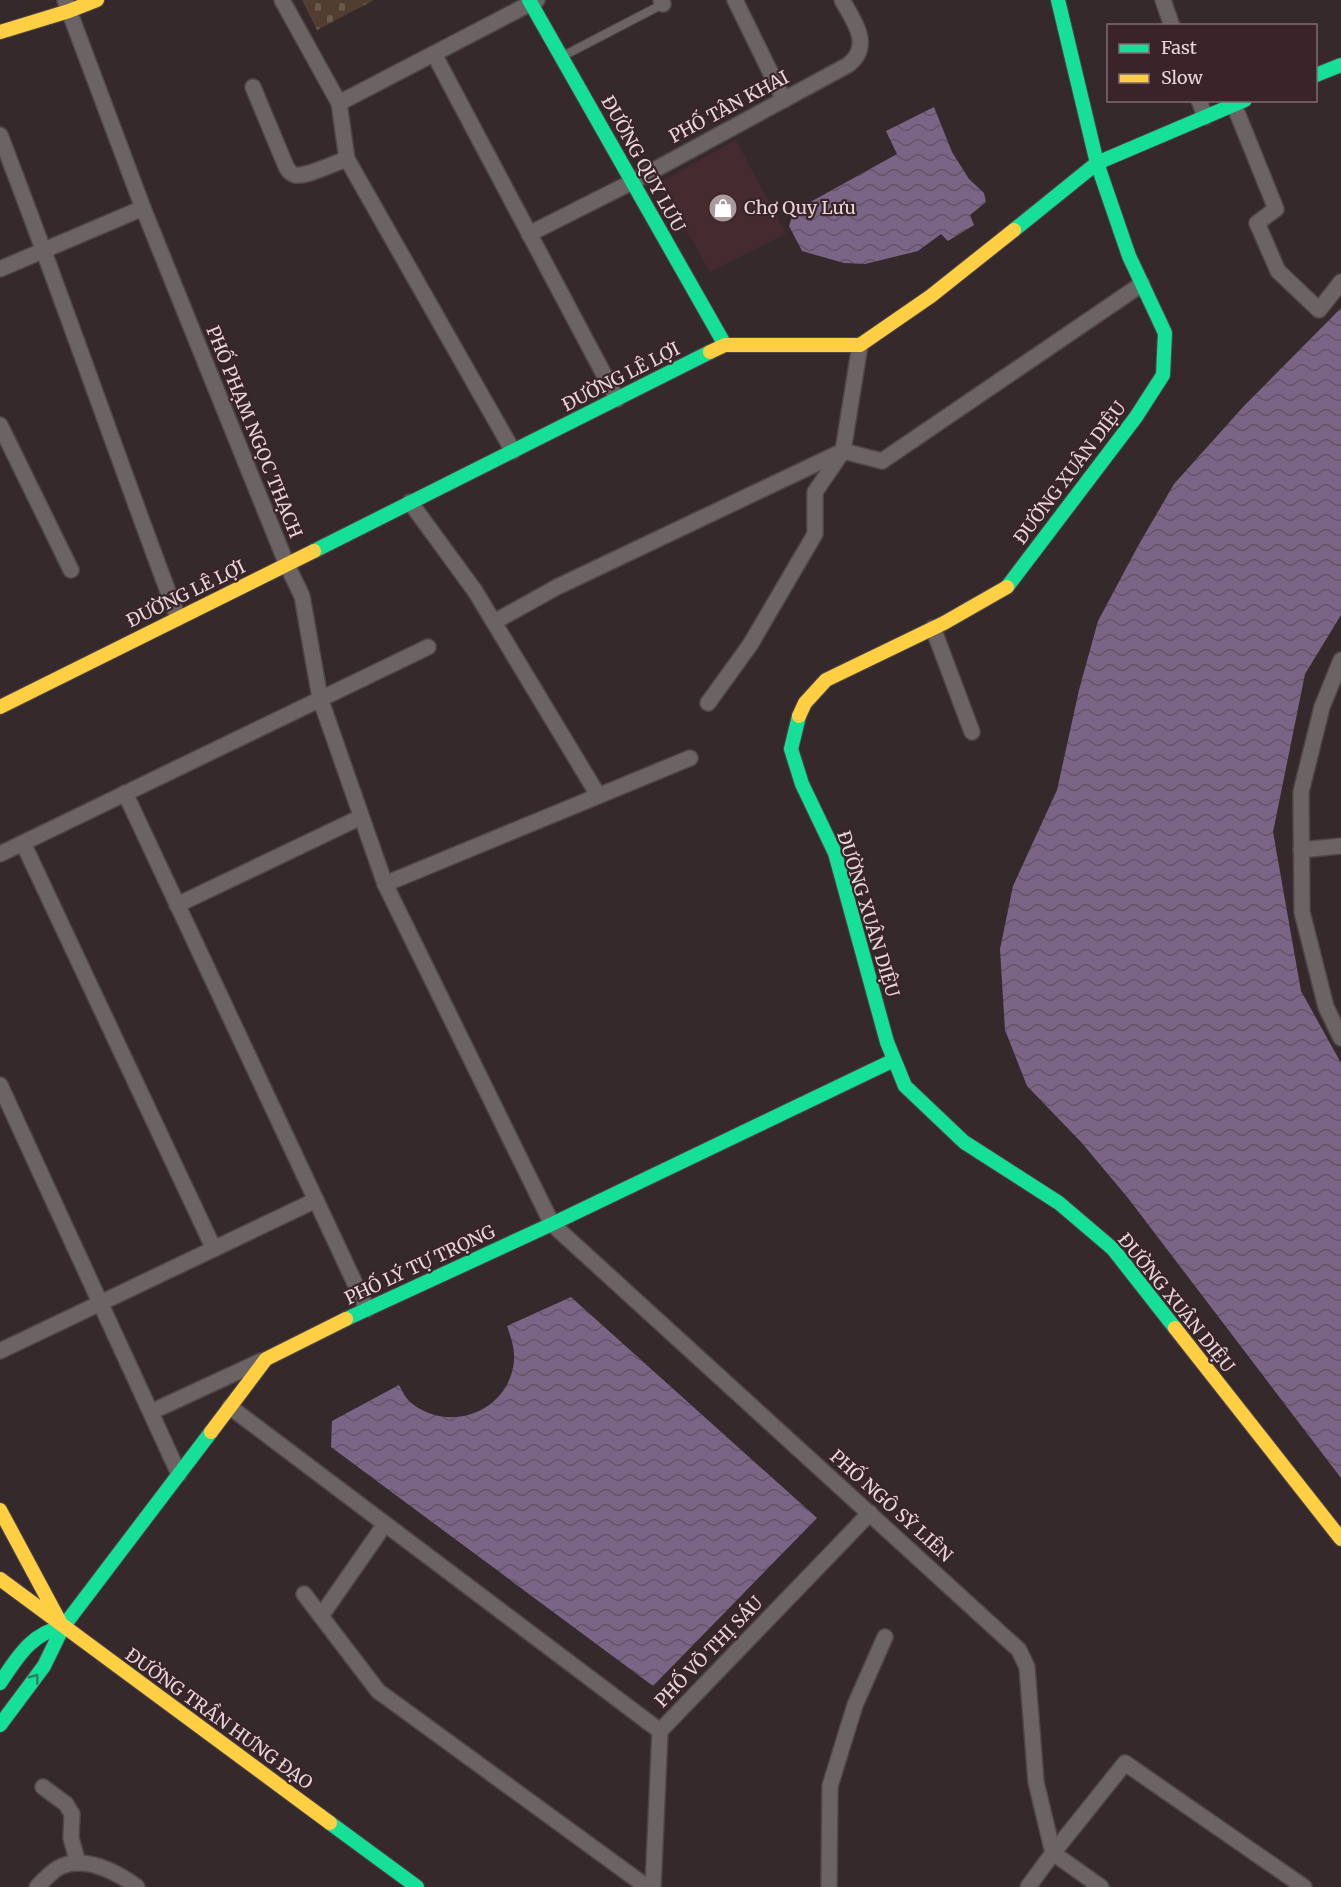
<svg xmlns="http://www.w3.org/2000/svg" width="1341" height="1887" font-family="Merriweather,serif">
  <defs>
    <pattern id="cemetery-stones" width="16" height="16" patternUnits="userSpaceOnUse" patternTransform="scale(1.5)"><rect width="16" height="16" fill="#513e30"/><path d="M2 7V4a2 2 0 0 1 4 0v3zM10 15v-3a2 2 0 0 1 4 0v3z" fill="#6a594d"/></pattern>
    <pattern id="water-waves" width="16" height="10" patternUnits="userSpaceOnUse" patternTransform="scale(1.5)"><rect width="16" height="10" fill="#7b6586"/><path d="M0 5q4-4 8 0t8 0" fill="none" stroke="#635467"/></pattern>
  </defs>
  <rect width="100%" height="100%" fill="#35292c"/>
  <path fill="#452b30" d="M736,140L786,234L710,272L659,183Z"/>
  <path fill="url(#cemetery-stones)" d="M302,0H374L317,30Z"/>
  <g fill="url(#water-waves)">
    <path d="M934,107L952,152L969,179L984,193L986,202L970,215L974,225L948,241L941,234L918,251L865,264L844,263L802,251L789,226L792,217L805,205L897,154L886,131Z"/>
    <path d="M1341,308V615L1305,674L1273,832L1301,991L1341,1063V1478L1128,1198L1081,1142L1027,1086L1005,1030L1000,949L1013,886L1057,790L1079,690L1098,621L1138,546L1174,484L1243,407Z"/>
    <path d="M571,1297L817,1518L653,1686L331,1447L332,1421L399,1385C402,1390 405,1397 409,1401C447,1435 509,1413 514,1361C515,1349 511,1337 507,1326Z"/>
  </g>
  <g fill="none" stroke-linecap="round" stroke-linejoin="round">
    <g stroke="#504648" stroke-width="10">
      <path id="lane" d="M563,56L663,4"/>
    </g>
    <g stroke="#504648" stroke-width="18">
      <g id="street">
        <path d="M65,0L143,208L287,565L302,596L320,698L385,884"/>
        <path d="M282,0L339,103L347,159L513,451"/>
        <path d="M661,0L663,4"/>
        <path d="M735,0L784,100"/>
        <path d="M1163,0L1172,26"/>
        <path d="M434,54L617,399"/>
        <path d="M253,87L285,164C287,169 289,173 295,175C307,177 334,163 347,159"/>
        <path d="M1199,100L1205,117"/>
        <path d="M339,103L537,0"/>
        <path d="M1234,105L1276,209L1257,223L1278,271L1319,310L1341,282"/>
        <path d="M0,135C62,295 117,457 178,618"/>
        <path d="M529,234L632,182L848,65C873,46 854,21 842,0"/>
        <path d="M0,269L143,208"/>
        <path d="M0,425L71,570"/>
        <path d="M410,502L475,591L598,795"/>
        <path d="M494,622L557,587L843,451L882,461L1142,284"/>
        <path d="M933,628L972,732"/>
        <path d="M1341,660L1322,707L1301,792L1302,912L1326,1007L1341,1038"/>
        <path d="M708,703L750,645L815,534V492L843,451L860,345"/>
        <path d="M690,758L385,884L552,1224L1019,1650L1027,1667L1036,1782L1053,1853L1028,1887"/>
        <path d="M125,793L367,1309"/>
        <path d="M23,843L214,1249"/>
        <path d="M1301,850L1341,846"/>
        <path d="M0,854L428,647"/>
        <path d="M177,905L361,817"/>
        <path d="M0,1085L179,1474"/>
        <path d="M0,1351L316,1200"/>
        <path d="M230,1407L660,1731"/>
        <path d="M151,1412L261,1361"/>
        <path d="M304,1594L378,1691L647,1887"/>
        <path d="M321,1616L385,1524"/>
        <path d="M43,1787L66,1804L72,1814L71,1838L78,1863"/>
        <path d="M37,1887C43,1881 50,1873 58,1868C83,1854 117,1872 137,1887"/>
        <path d="M653,1887L660,1731L870,1513"/>
        <path d="M829,1887L830,1786L855,1705L885,1637"/>
        <path d="M1101,1887L1053,1853L1125,1763L1304,1887"/>
      </g>
    </g>
    <g stroke="#504648" stroke-width="16">
      <g id="fast">
        <path d="M529,0L725,345"/>
        <path d="M1316,75L1341,65"/>
        <path d="M1014,230L1097,163L1245,100"/>
        <path d="M314,551L710,352"/>
        <path d="M1007,587L1136,417L1163,375L1165,333L1129,256L1097,163L1058,0"/>
        <path d="M799,716L791,749L802,784L835,853L887,1042L905,1086L964,1142L1059,1203L1113,1249L1175,1328"/>
        <path d="M346,1319L552,1224L894,1060"/>
        <path d="M0,1683C17,1658 31,1633 63,1627"/>
        <path d="M0,1725L44,1666L63,1627L211,1432"/>
        <path d="M330,1823L417,1887"/>
      </g>
    </g>
    <g stroke="#504648" stroke-width="16">
      <g id="slow">
        <path d="M0,32L69,11L97,0"/>
        <path d="M710,352L725,345H860L931,296L1014,230"/>
        <path d="M0,707L314,551"/>
        <path d="M799,716L805,703L826,680L944,623L1007,587"/>
        <path d="M1175,1328L1341,1539"/>
        <path d="M211,1432L266,1359L346,1319"/>
        <path d="M0,1510L59,1620"/>
        <path d="M0,1579L330,1823"/>
      </g>
    </g>
    <use href="#lane" stroke="#6c6365" stroke-width="8"/>
    <use href="#street" stroke="#6c6365" stroke-width="15"/>
    <use href="#fast" stroke="#16e098" stroke-width="14"/>
    <use href="#slow" stroke="#ffcf43" stroke-width="14"/>
  </g>
  <defs><path id="oneway-chevron" d="M-2-3.5L2.5 0L-2 3.5" fill="none" stroke-width="1.6" stroke-linecap="round" stroke-linejoin="round" transform="scale(1.5)"/></defs>
  <use stroke="#288260" href="#oneway-chevron" transform="translate(35 1678) rotate(-53)"/>
  <defs>
    <g id="shop-disc" transform="scale(1.5)"><circle r="9.5" fill="#a99a9d" stroke="#3a2429"/><path d="M-5-2.5h2.3a2.7 3.5 0 0 1 5.4 0H5L5.5 6h-11ZM-1.5-2.5h3a1.5 2.3 0 0 0-3 0Z" fill="#fff"/></g>
  </defs>
  <g fill-rule="evenodd">
    <use href="#shop-disc" x="723" y="208"/>
  </g>
  <g text-anchor="middle" stroke-width="4.5" stroke-linejoin="round" paint-order="stroke">
    <g font-size="18" fill="#e7d7da" stroke="#3a2429">
      <text transform="translate(729 107) rotate(-28)" y="6">PHỐ TÂN KHAI</text>
      <text transform="translate(643 164) rotate(61)" y="6">ĐƯỜNG QUY LƯU</text>
      <text transform="translate(621 377) rotate(-27)" y="6">ĐƯỜNG LÊ LỢI</text>
      <text transform="translate(254 432) rotate(68)" y="6">PHỐ PHẠM NGỌC THẠCH</text>
      <text transform="translate(1070 473) rotate(-53)" y="6">ĐƯỜNG XUÂN DIỆU</text>
      <text transform="translate(186 594) rotate(-26)" y="6">ĐƯỜNG LÊ LỢI</text>
      <text transform="translate(868 914) rotate(73)" y="6">ĐƯỜNG XUÂN DIỆU</text>
      <text transform="translate(420 1265) rotate(-25)" y="6">PHỐ LÝ TỰ TRỌNG</text>
      <text transform="translate(1176 1303) rotate(51)" y="6">ĐƯỜNG XUÂN DIỆU</text>
      <text transform="translate(891 1506) rotate(42)" y="6">PHỐ NGÔ SỸ LIÊN</text>
      <text transform="translate(709 1652) rotate(-46)" y="6">PHỐ VÕ THỊ SÁU</text>
      <text transform="translate(219 1719) rotate(36)" y="6">ĐƯỜNG TRẦN HƯNG ĐẠO</text>
    </g>
    <g font-size="18" fill="#e7d7da" stroke="#3a2429" text-anchor="start">
      <text x="744" y="214">Chợ Quy Lưu</text>
    </g>
  </g>
  <rect x="1107" y="24" width="210" height="78" fill="#3a2429" stroke="#7f6c70" stroke-width="1.5"/>
  <rect x="1119" y="44" width="30" height="9" fill="#16e098" stroke="#7f6c70" stroke-width="1.5"/>
  <text x="1161" y="54" font-size="18" fill="#e7d7da">Fast</text>
  <rect x="1119" y="74" width="30" height="9" fill="#ffcf43" stroke="#7f6c70" stroke-width="1.5"/>
  <text x="1161" y="84" font-size="18" fill="#e7d7da">Slow</text>
</svg>
